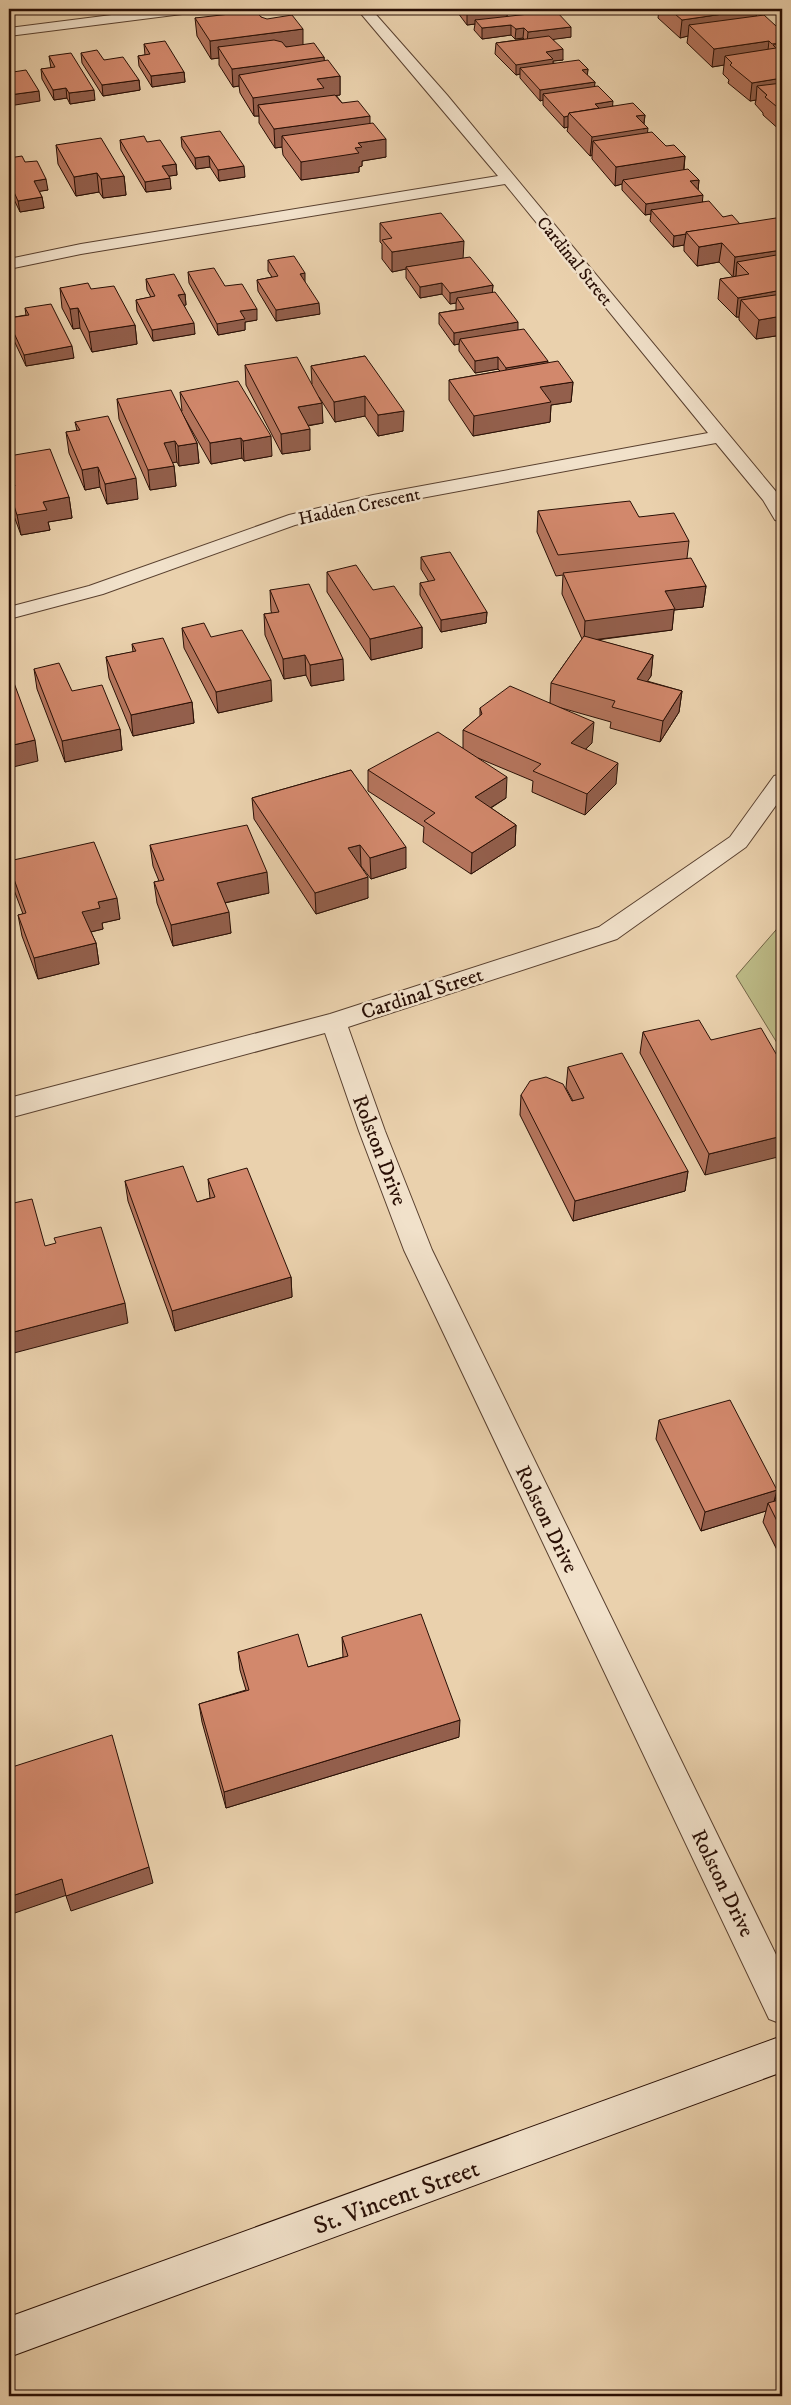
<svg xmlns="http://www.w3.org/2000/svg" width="791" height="2405" font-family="'IM FELL DW Pica',serif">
  <rect width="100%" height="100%" fill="#ead1ad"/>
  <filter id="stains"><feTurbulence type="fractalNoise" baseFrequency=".004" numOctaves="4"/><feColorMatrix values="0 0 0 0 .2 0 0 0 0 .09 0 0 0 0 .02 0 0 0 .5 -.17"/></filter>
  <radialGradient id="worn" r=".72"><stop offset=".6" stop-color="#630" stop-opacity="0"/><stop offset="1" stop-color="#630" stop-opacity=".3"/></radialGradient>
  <path fill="#bcba86" stroke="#726446" d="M782,923V1051L736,976Z"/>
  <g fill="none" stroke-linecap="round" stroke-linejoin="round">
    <g stroke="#59402f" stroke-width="2">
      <g id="street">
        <path d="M159,9H197L190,13L9,36V28Z"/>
        <path d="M357,9H371L447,95L778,494L782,500V522L775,520L763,500L716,443L373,507L295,525L103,594L9,619V607L89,586L289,515L373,495L708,433L505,184L81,254L9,269V259L81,244L498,176Z"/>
        <path d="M782,774V797L746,847L617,939L348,1027L385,1131L432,1250L782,1967V2024L769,2019L404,1250L359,1131L325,1033L9,1118V1098L330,1014L599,927L730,837L774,776Z"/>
      </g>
    </g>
    <g stroke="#290f05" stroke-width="2">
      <path id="secondary" d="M782,2036V2072L9,2357V2317Z"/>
    </g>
    <use href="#street" fill="#f1e1ca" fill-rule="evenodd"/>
    <use href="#secondary" fill="#f1e1ca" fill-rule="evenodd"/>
  </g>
  <g fill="#b5755d" stroke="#290f05">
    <path d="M455,9H516V11L507,12V16L571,37L553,39L563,60L553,61V63L588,69L587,75L595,82L594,87L613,106L645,115L644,124L647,132L666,146L685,156L684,170L699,180L698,190L703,202L723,217L740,224L782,225V336V335L756,339L739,320V317H736L718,299L720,279L733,277L719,262L697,266L684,251V245L673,247L650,221L651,214L645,215L622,190V184L615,186L592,159V155L590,156L567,131L568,127L564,128L543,105V100L540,101L520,78V74L516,75L495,54L496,43L524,39L523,38L515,39L511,35L482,39L474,30L475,24L467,25Z"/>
    <path d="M659,9H757L756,16L776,26L782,25V132L763,115V113L755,104L756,100L750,101L728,83L729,80L723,74L724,65L712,67L687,43L688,36L680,38L658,18Z"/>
    <path d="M261,17L303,45L324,57V61L340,76V95H336L342,103L370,123L386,157L362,161V166L359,167V172L301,180L283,155L282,147L275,148L259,123V116H254L240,93L239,86L233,87L219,65V58L211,59L197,36L195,18Z"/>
    <path d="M144,44L184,72L185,82L152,87L139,66L138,56L145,55Z"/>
    <path d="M81,53L104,60L139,80L140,90L103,96L82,63Z"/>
    <path d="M49,56L95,100L70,104L67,98L54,100L42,79L41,69L51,68Z"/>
    <path d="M181,137L245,177L219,181L210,167L196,169L182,147Z"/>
    <path d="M120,140L147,142L176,164L177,175L169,176L171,189L146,192L121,150Z"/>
    <path d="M56,145L124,176L126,195L103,198L99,192L76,196L58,164Z"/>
    <path d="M9,158L25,162L48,190L39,191L42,197L44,208L20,212L9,189Z"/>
    <path d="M380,223L463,258L493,285L492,293L518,330L548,363L573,382L571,402L551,405L550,422L473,436L449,400V380L500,371L498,369L475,373L459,351V344L454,345L439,324V313L456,310V303L450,304L442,294L420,298L406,278V269L392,272L382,259V244L380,242Z"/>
    <path d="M268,260L320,314L276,321L258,291L257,280L272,277L268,271Z"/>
    <path d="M188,272L225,286L257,320L245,322V330L218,335L189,283Z"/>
    <path d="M146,279L185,294L186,305H184L195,334L153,341L137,311L136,300L151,297L147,290Z"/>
    <path d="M60,288L91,289L135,325L137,344L92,352L80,328L73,329L62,308Z"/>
    <path d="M25,308L74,358L26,366L9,330V318L26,315Z"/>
    <path d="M365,356L403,431L378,436L365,416L335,422L319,397L323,423L308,426L310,450L282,454L246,385L245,365L312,384L311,366Z"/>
    <path d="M180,392L272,456L244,461L242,458L211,464L183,415L197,443L199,463L179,466L177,462H172L174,466L176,486L150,490L119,419L117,399L182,411Z"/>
    <path d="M75,422L138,499L107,504L100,487L85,490L69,453L66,432L77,431Z"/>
    <path d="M9,456L69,497L72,518L48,522L50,530L21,535L11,508L9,493V488L11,487L9,482Z"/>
    <path d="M538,511L639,517L689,541L687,558L706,586L703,607L674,610L672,630L597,640L653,655L651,676L647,681L682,691L679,712L660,742L610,728L611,722L558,707L592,743L586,749L616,784L585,815L532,792L533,781L478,758L506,798L491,808L516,825L515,846L471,874L423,842L424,827L368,791V770L463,748V730L480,716V708L550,703L551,683L582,639L562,594L563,575L556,576L537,532Z"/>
    <path d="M421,557L487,612L486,623L441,632L420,595V583L429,582L421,569Z"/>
    <path d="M327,572L373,590L422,627V648L371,660L327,592Z"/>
    <path d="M270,590L344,680L311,686L306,675L284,679L265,635L264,614L272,613L271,611Z"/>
    <path d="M182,628L211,637L272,701L218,713L184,648Z"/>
    <path d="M132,644L192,702L194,723L133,736L109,678L106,657L133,652Z"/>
    <path d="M34,669L72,691L120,729L122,750L65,762L37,689Z"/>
    <path d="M351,770L406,868L371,879L361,866H360L368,898L316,914L254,819L252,798Z"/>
    <path d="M150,845L269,893L225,903L231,933L173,946L157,903L154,882L159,881L153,866Z"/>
    <path d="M9,861L120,919L102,923L103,929L91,932L96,943L99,964L38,979L22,936L18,915L23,914L11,882L9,868Z"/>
    <path d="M643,1032L711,1040L782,1064L705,1175L640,1053Z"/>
    <path d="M568,1067L688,1171L685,1191L573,1221L520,1115L521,1095L573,1101L566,1088Z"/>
    <path d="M208,1179L291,1277L292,1297L175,1331L128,1201L125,1181L197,1202L210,1198Z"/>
    <path d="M659,1420L777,1490L775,1501L782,1499V1560L763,1522L766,1511L701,1531L656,1439Z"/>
    <path d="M342,1637L459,1737L226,1808L202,1722L199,1704L246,1690L240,1670L238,1652L308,1667L343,1657Z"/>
  </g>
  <g fill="#935f4c" stroke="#290f05">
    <path d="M501,9H516V11L507,12V20H475V24L467,25V14Z"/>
    <path d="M757,9L755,27L689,25L688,36L680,38L682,20Z"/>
    <path d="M511,25V35L482,39V28Z"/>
    <path d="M571,27V37L527,43L528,32Z"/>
    <path d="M524,28L523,38L515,39L516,29Z"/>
    <path d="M303,29V47H218L219,58L211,59L210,41Z"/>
    <path d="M769,41L767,59L732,63L725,56L724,65L712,67L714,49Z"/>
    <path d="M563,49V60L553,61V70L520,68V74L516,75V65L546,52Z"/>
    <path d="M324,57L325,75H239V86L233,87L232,69Z"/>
    <path d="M588,69L587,79L582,70Z"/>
    <path d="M184,72L185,82L152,87L151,76Z"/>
    <path d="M340,76V95L258,105L259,116H254L253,98L317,79Z"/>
    <path d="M782,78V96L767,95L757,86L756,100L750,101L752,83Z"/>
    <path d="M139,80L140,90L103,96L102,85Z"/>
    <path d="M595,82L594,93L543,94V100L540,101V90Z"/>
    <path d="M66,88L67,98L54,100L53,90Z"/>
    <path d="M94,90L95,100L70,104L69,93Z"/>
    <path d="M39,91L40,101L9,106V95Z"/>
    <path d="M613,101L612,112L580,125L595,104Z"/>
    <path d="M645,115L643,129L648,128L646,147L593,141L592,155L590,156L592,137L636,116Z"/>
    <path d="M370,116V135L282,136V147L275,148L274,129Z"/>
    <path d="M568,116V127L564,128V117Z"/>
    <path d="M386,139V157L362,161V166L359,167V172L301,180V162L355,148L358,143Z"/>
    <path d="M209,156L210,167L196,169L195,158Z"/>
    <path d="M685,156L683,175L623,180L622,184L615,186L616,167Z"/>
    <path d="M176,164L177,175L163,177L162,166Z"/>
    <path d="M244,166L245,177L219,181L218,170Z"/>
    <path d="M97,173L99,192L76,196L74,177Z"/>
    <path d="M124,176L126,195L103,198L101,179Z"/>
    <path d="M170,178L171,189L146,192L145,182Z"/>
    <path d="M46,179L48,190L36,192L34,181Z"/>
    <path d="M699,180L698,190L690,181Z"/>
    <path d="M703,195L702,206L651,210V214L645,215L646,204Z"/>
    <path d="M42,197L44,208L20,212L18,201Z"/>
    <path d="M686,234L684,245L673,247L674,236Z"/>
    <path d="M464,241L463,260L406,267V269L392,272V252Z"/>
    <path d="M722,243L719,262L697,266L699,247Z"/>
    <path d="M782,250V268L737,262L736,276L733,277L735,257Z"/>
    <path d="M305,273V284L300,274Z"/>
    <path d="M442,283V294L420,298V287Z"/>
    <path d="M493,285L492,297L457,298L456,303L450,304V293Z"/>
    <path d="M782,290V309L741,300L739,317H736L738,298Z"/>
    <path d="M185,294L186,305L179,306L178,295Z"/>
    <path d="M319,303L320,314L276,321V310Z"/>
    <path d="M78,308L80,328L73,329L70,309Z"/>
    <path d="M257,309V320L245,322V330L218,335L217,324L240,311Z"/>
    <path d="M782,316V335L756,339L759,320Z"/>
    <path d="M518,322V334L460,339L459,344L454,345V333Z"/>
    <path d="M194,323L195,334L153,341L152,330Z"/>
    <path d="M135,325L137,344L92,352L89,332Z"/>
    <path d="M72,346L74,358L26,366L24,355Z"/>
    <path d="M498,357V369L475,373V361Z"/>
    <path d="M548,361L547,372L506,379V368Z"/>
    <path d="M9,369H12L14,380L9,381Z"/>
    <path d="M573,382L571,402L551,405L550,422L473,436L474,416L540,387Z"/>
    <path d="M365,396V416L335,422L334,402Z"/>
    <path d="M322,403L323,423L298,427V407Z"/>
    <path d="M404,411L403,431L378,436V415Z"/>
    <path d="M310,429V450L282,454L281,434Z"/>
    <path d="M271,436L272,456L244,461L243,441Z"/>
    <path d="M241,438L242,458L211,464L210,443Z"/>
    <path d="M175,441L177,462L166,464L164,443Z"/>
    <path d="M197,443L199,463L179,466L178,446Z"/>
    <path d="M174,466L176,486L150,490L148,470Z"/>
    <path d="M98,467L100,487L85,490L82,470Z"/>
    <path d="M136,478L138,499L107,504L105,484Z"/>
    <path d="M69,497L72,518L48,522L50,530L21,535L17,515L43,502Z"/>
    <path d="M706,586L703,607L674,610L672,630L584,641L585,621L665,591Z"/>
    <path d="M487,612L486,623L441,632V620Z"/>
    <path d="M422,627V648L371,660L370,639Z"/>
    <path d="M305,655L306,675L284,679L283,659Z"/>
    <path d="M653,655L651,676L635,700L637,679Z"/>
    <path d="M343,659L344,680L311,686L310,665Z"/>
    <path d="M271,680L272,701L218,713L216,692Z"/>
    <path d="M682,691L679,712L660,742L663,721Z"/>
    <path d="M192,702L194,723L133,736L131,715Z"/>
    <path d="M594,722L592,743L570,764L571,743Z"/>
    <path d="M120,729L122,750L65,762L62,741Z"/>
    <path d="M35,740L38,761L9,768V746Z"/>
    <path d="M618,763L616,784L585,815L587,794Z"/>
    <path d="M507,777L506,798L474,818L475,797Z"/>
    <path d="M516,825L515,846L471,874L472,853Z"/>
    <path d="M360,845L361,866L348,869V848Z"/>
    <path d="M406,847V868L371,879L370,858Z"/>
    <path d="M267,872L269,893L219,904L217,883Z"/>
    <path d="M368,877V898L316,914L315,893Z"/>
    <path d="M117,898L120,919L102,923L103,929L86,933L82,912L98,902Z"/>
    <path d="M229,912L231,933L173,946L171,925Z"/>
    <path d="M96,943L99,964L38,979L34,958Z"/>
    <path d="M782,1136V1156L705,1175L709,1154Z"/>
    <path d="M688,1171L685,1191L573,1221L575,1201Z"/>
    <path d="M291,1277L292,1297L175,1331L172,1311Z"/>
    <path d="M125,1303L128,1323L14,1353L10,1333Z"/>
    <path d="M777,1490L772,1509L768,1503L766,1511L701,1531L705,1512Z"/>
    <path d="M460,1720L459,1737L226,1808L224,1792Z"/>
    <path d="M149,1867L153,1883L71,1911L66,1896Z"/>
    <path d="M62,1879L67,1895L9,1915V1897Z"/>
  </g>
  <g fill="#d2886c" stroke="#290f05">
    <path d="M463,9H506L507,10L467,14Z"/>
    <path d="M669,9H757L682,20Z"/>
    <path d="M256,11L261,17L267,19L292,15L303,29L210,41L195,18Z"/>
    <path d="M556,11L571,27L528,32L524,28L516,29L511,25L482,28L475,20Z"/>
    <path d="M764,15L776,26L782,25V43L772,44L769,41L714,49L689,25Z"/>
    <path d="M549,36L563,49L546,52L553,59L516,65L496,43Z"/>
    <path d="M274,40L282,42L286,47L314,43L324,57L232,69L218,47Z"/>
    <path d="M165,41L184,72L151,76L138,56L150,54L144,44Z"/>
    <path d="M782,44V78L752,83L730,65L732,63L725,56L776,48L773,45Z"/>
    <path d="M97,50L104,60L123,57L139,80L102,85L81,53Z"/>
    <path d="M71,53L94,90L69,93L66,88L53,90L41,69L55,67L49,56Z"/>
    <path d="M328,60L340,76L317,79L324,88L253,98L239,75Z"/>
    <path d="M579,60L588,69L582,70L595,82L540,90L520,68Z"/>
    <path d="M9,65L13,72L26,70L39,91L9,95Z"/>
    <path d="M782,83V111L765,97L767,95L757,86Z"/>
    <path d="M598,86L613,101L595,104L599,108L569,113L568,116L564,117L543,94Z"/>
    <path d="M335,95L342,103L358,101L370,116L274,129L258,105Z"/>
    <path d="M633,103L645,115L636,116L648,128L592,137L569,113Z"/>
    <path d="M373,123L386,139L358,143L362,147L355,148L359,153L301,162L282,136Z"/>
    <path d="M220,131L244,166L218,170L209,156L195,158L181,137Z"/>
    <path d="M652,132L666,146L674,145L685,156L616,167L593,141Z"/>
    <path d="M144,136L147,142L160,140L176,164L162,166L170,178L145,182L120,140Z"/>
    <path d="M101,138L124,176L101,179L97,173L74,177L56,145Z"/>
    <path d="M22,156L25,162L37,161L46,179L34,181L42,197L18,201L9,181V158Z"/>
    <path d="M688,169L699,180L690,181L703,195L646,204L623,180Z"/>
    <path d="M709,201L723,217L732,215L740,224L686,232V234L674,236L651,210Z"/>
    <path d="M441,213L464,241L392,252L382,240L392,238L380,223Z"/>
    <path d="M776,218L782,225V250L735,257L722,243L699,247L686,232Z"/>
    <path d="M782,254V290L738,298L720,279L749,274L737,262Z"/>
    <path d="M294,256L305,273L300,274L319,303L276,310L257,280L278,276L268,260Z"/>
    <path d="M470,257L493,285L450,293L442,283L420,287L406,267Z"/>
    <path d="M214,268L225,286L242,284L257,309L240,311L245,319L217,324L188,272Z"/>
    <path d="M174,274L185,294L178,295L194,323L152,330L136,300L155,296L146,279Z"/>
    <path d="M88,283L91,289L114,286L135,325L89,332L78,308L70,309L60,288Z"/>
    <path d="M495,292L518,322L454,333L439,313L464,309L457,298Z"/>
    <path d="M782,294V316L759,320L741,300Z"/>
    <path d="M51,304L72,346L24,355L9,322V318L29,315L25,308Z"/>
    <path d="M524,329L548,361L506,368L498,357L475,361L460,339Z"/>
    <path d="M365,356L404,411L378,415L365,396L334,402L311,366Z"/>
    <path d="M297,357L322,403L298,407L310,429L281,434L245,365Z"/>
    <path d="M9,361L12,369H9Z"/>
    <path d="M558,361L573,382L540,387L551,402L474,416L449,380Z"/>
    <path d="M238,381L271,436L243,441L241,438L210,443L180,392Z"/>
    <path d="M171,390L197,443L178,446L175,441L164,443L174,466L148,470L117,399Z"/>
    <path d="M108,416L136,478L105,484L98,467L82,470L66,432L80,430L75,422Z"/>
    <path d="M50,449L69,497L43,502L47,510L17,515L9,490V488L15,486L9,471V456Z"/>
    <path d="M630,501L639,517L674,513L689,541L558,555L538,511Z"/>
    <path d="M450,552L487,612L441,620L420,583L435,580L421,557Z"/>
    <path d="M691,558L706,586L665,591L675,609L585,621L563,573Z"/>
    <path d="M356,565L373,590L394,586L422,627L370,639L327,572Z"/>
    <path d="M309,584L343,659L310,665L305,655L283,659L264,614L279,612L270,590Z"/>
    <path d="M204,623L211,637L242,630L271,680L216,692L182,628Z"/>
    <path d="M584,636L653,655L637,679L682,691L663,721L612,707L615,701L551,683Z"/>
    <path d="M163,638L192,702L131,715L106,657L136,651L132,644Z"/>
    <path d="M59,663L72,691L102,685L120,729L62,741L34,669Z"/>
    <path d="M9,672H10L35,740L9,746Z"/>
    <path d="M510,686L594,722L571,743L618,763L587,794L533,771L541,764L463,730L482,714L480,708Z"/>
    <path d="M438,732L507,777L475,797L516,825L472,853L424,821L435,813L368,770Z"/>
    <path d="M351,770L406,847L370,858L360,845L348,848L368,877L315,893L252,798Z"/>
    <path d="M247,825L267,872L217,883L229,912L171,925L154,882L164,880L150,845Z"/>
    <path d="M94,842L117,898L98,902L100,908L82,912L96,943L34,958L18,915L26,913L9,865V861Z"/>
    <path d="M699,1020L711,1040L761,1028L782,1064V1136L709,1154L643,1032Z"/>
    <path d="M622,1053L688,1171L575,1201L521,1095L530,1081L546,1077L563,1084L572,1101L584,1098L568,1067Z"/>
    <path d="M183,1166L197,1202L215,1197L208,1179L247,1168L291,1277L172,1311L125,1181Z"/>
    <path d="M32,1199L45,1246L56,1243L54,1238L101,1227L125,1303L10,1333L9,1330V1204Z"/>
    <path d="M730,1400L777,1490L705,1512L659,1420Z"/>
    <path d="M782,1499V1531L768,1503Z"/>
    <path d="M421,1614L460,1720L224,1792L199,1704L249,1690L238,1652L298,1634L308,1667L348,1656L342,1637Z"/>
    <path d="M112,1735L149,1867L66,1896L62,1879L9,1897V1768Z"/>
  </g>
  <g text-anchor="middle" stroke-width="5" stroke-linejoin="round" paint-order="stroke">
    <g font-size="18" fill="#290f05" stroke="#f1e1ca">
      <text transform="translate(575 261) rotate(51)" y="6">Cardinal Street</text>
      <text transform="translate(359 506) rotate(-12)" y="6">Hadden Crescent</text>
    </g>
    <g font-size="21" fill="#290f05" stroke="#f1e1ca">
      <text transform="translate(422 993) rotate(-18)" y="7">Cardinal Street</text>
      <text transform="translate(380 1150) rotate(69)" y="7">Rolston Drive</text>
      <text transform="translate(547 1519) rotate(64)" y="7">Rolston Drive</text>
      <text transform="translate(723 1883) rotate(64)" y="7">Rolston Drive</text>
    </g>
    <g font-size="25" fill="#290f05" stroke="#f1e1ca">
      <text transform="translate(396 2196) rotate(-20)" y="9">St. Vincent Street</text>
    </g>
  </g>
  <rect width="791" height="2405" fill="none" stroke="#ead1ad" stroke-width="30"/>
  <rect x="10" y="10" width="771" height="2385" fill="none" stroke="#290f05" stroke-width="2.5"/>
  <rect x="15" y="15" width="761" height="2375" fill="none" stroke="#290f05"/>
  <rect width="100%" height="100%" filter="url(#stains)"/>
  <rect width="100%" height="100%" fill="url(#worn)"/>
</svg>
